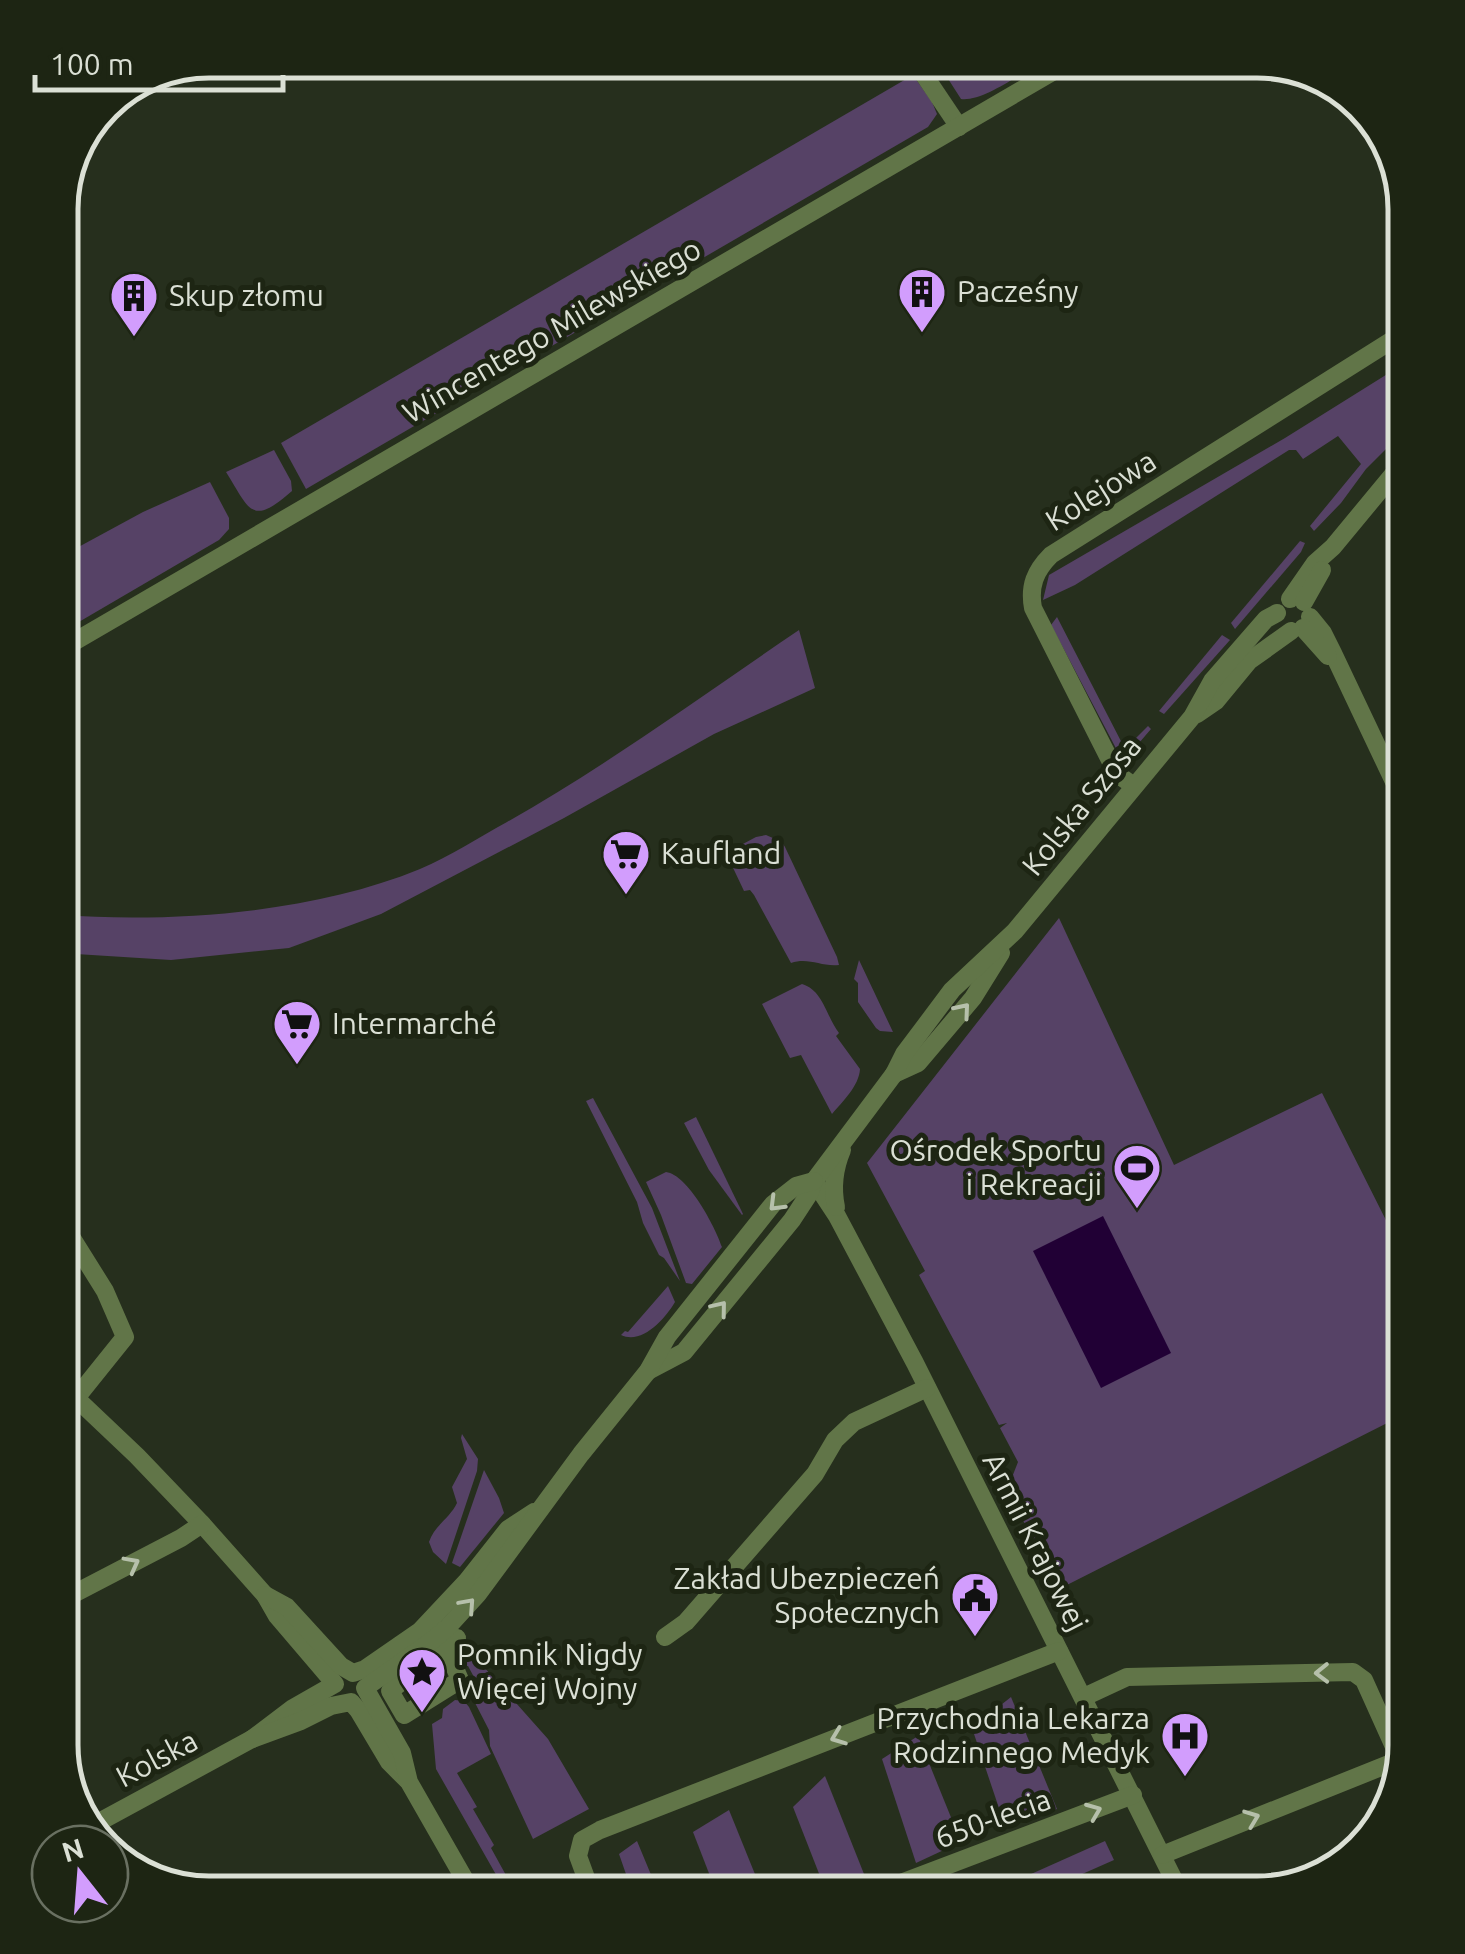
<svg xmlns="http://www.w3.org/2000/svg" width="1465" height="1954" font-family="Ubuntu,sans-serif">
  <rect width="100%" height="100%" fill="#262f1d"/>
  <g fill="#564266">
    <path d="M936,60H1043C1023,72 983,102 961,99Z"/>
    <path d="M913,75L932,102L937,114L928,127L306,489L281,443Z"/>
    <path d="M1405,363V430L1366,469L1341,503L1314,531L1310,526L1361,464L1338,436L1303,459L1296,450H1289L1075,585L1043,600L1049,575L1285,438Z"/>
    <path d="M274,450L291,481L292,491C251,527 250,510 226,472Z"/>
    <path d="M210,482L229,518V529L219,540L60,633V557L143,512Z"/>
    <path d="M1300,541L1305,543L1301,552L1235,629L1231,623Z"/>
    <path d="M1057,617L1125,749L1148,726L1151,729L1127,757L1119,754L1051,625Z"/>
    <path d="M799,630L815,688L714,734L564,818L381,914L289,948L171,960L60,953V915C174,923 313,913 420,869C450,856 478,838 507,822C608,765 703,695 799,630Z"/>
    <path d="M1222,635L1230,640L1164,714L1159,711Z"/>
    <path d="M766,835L782,842L785,847L837,957L839,965C821,967 809,957 791,963L754,895L750,890L744,891L726,853L756,837Z"/>
    <path d="M1059,918L1174,1165L1322,1093L1405,1258V1414L1059,1589L1007,1490L1018,1462L1000,1428L1007,1423L999,1425L919,1275L925,1271L867,1163Z"/>
    <path d="M859,960L893,1032L880,1031L876,1028L858,1002V983L854,979Z"/>
    <path d="M802,984C823,990 826,1016 839,1033L836,1036L860,1069C859,1086 843,1101 832,1114L801,1055L790,1058L762,1004Z"/>
    <path d="M593,1098L652,1208L680,1281L664,1258L659,1255L643,1223L637,1202L586,1101Z"/>
    <path d="M696,1117L743,1214L742,1215L709,1170L684,1123Z"/>
    <path d="M666,1172C688,1175 715,1226 722,1247L692,1284L686,1283L661,1215L646,1182Z"/>
    <path d="M668,1286L675,1302C665,1319 642,1345 621,1335L625,1331L628,1332Z"/>
    <path d="M462,1434L478,1459L477,1471L446,1564L433,1552L429,1542C434,1526 450,1518 457,1503L452,1487L467,1459L461,1438Z"/>
    <path d="M484,1470L499,1498L504,1513L460,1567L452,1563Z"/>
    <path d="M467,1648L548,1739L589,1809L533,1839L490,1746L489,1730L472,1697L481,1690L468,1666L456,1665L454,1658Z"/>
    <path d="M1011,1697L1057,1809L1005,1826L972,1728Z"/>
    <path d="M455,1700L464,1701L469,1707L491,1754L457,1773L477,1807L473,1809L494,1845L491,1848L512,1886L518,1887L522,1894H507L436,1769L432,1724L442,1718L443,1709Z"/>
    <path d="M918,1736L961,1842L916,1863L882,1759Z"/>
    <path d="M825,1776L866,1879L834,1894H827L793,1807Z"/>
    <path d="M729,1810L763,1894H717L693,1832Z"/>
    <path d="M637,1841L659,1894H617L612,1882L627,1877L619,1854Z"/>
    <path d="M1105,1841L1114,1860L1037,1894H992L995,1890Z"/>
  </g>
  <path fill="#210035" d="M1103,1216L1171,1353L1101,1388L1033,1251Z"/>
  <g fill="none" stroke-linecap="round" stroke-linejoin="round">
    <g stroke="#617548" stroke-width="18">
      <path d="M914,60L959,127"/>
      <path d="M1290,599L1315,563L1333,547L1405,460"/>
      <path d="M1304,602L1322,570"/>
      <path d="M1310,617L1323,633L1333,653L1405,805"/>
      <path d="M1303,628L1328,656"/>
      <path d="M60,650L1073,60"/>
      <path d="M1197,714L1216,701L1249,661L1291,631"/>
      <path d="M1134,786L1117,774L1033,608C1029,586 1035,571 1051,555L1405,332"/>
      <path d="M894,1074L918,1063L973,998L1001,953"/>
      <path d="M814,1181L837,1216L915,1363L1181,1894"/>
      <path d="M836,1207C832,1188 834,1169 842,1150"/>
      <path d="M60,1219L105,1291L125,1337L76,1398"/>
      <path d="M648,1371L684,1352L792,1220L809,1194L814,1181L894,1074L904,1054L952,990L1015,931L1192,717L1212,681L1266,619L1277,613"/>
      <path d="M60,1383L137,1456L202,1524L265,1595L277,1616L335,1684L293,1708L252,1739"/>
      <path d="M265,1595L287,1607L341,1666L353,1673L365,1669L420,1631L466,1582L508,1529L534,1512"/>
      <path d="M60,1601L181,1538L202,1524"/>
      <path d="M665,1637L686,1622L815,1474L835,1440L854,1422L927,1388"/>
      <path d="M446,1647L460,1680L404,1715L390,1691L457,1638"/>
      <path d="M1084,1697L1127,1677L1353,1672L1364,1680L1400,1760"/>
      <path d="M88,1828L252,1739L301,1721L331,1706L351,1702L358,1710L389,1762L407,1780"/>
      <path d="M1162,1855L1401,1759"/>
      <path d="M473,1894L409,1782L402,1753L365,1688L430,1642L447,1628L478,1594L581,1454L648,1371L667,1337L773,1204L796,1186L814,1181"/>
      <path d="M592,1894L578,1856L582,1840L600,1830L1059,1651"/>
      <path d="M872,1894L1133,1795"/>
    </g>
  </g>
  <defs><path id="oneway-chevron" d="M-2-3.5L2.5 0L-2 3.5" fill="none" stroke-width="1.6" stroke-linecap="round" stroke-linejoin="round" transform="scale(2.5)"/></defs>
  <g stroke="#b6c0ab">
    <use href="#oneway-chevron" transform="translate(963 1010) rotate(-50)"/>
    <use href="#oneway-chevron" transform="translate(776 1204) rotate(135)"/>
    <use href="#oneway-chevron" transform="translate(720 1308) rotate(-51)"/>
    <use href="#oneway-chevron" transform="translate(132 1564) rotate(-28)"/>
    <use href="#oneway-chevron" transform="translate(468 1605) rotate(-48)"/>
    <use href="#oneway-chevron" transform="translate(1322 1673) rotate(179)"/>
    <use href="#oneway-chevron" transform="translate(838 1737) rotate(159)"/>
    <use href="#oneway-chevron" transform="translate(1094 1811) rotate(-22)"/>
    <use href="#oneway-chevron" transform="translate(1252 1818) rotate(-21)"/>
  </g>
  <defs>
    <g id="building-pin" transform="scale(2.5)"><path d="M0 17L-7.5 6A9.5 9.5 0 1 1 7.5 6Z" fill="#d29dfd" stroke="#1d2513"/><path d="M-4-6H4V6H1V3H-1V6H-4ZM-2.5-4.3h1.7v1.8h-1.7ZM.8-4.3h1.7v1.8H.8ZM-2.5-1h1.7V.8h-1.7ZM.8-1h1.7V.8H.8Z" fill="#111"/></g>
    <g id="supermarket-pin" transform="scale(2.5)"><path d="M0 17L-7.5 6A9.5 9.5 0 1 1 7.5 6Z" fill="#d29dfd" stroke="#1d2513"/><path d="M-6-5.5h2.5l.6 2H6L4.5 2H-2.5L-4.4-4H-6ZM-1.5 3.2a1.3 1.3 0 1 0 .1 0ZM3 3.2a1.3 1.3 0 1 0 .1 0Z" fill="#111"/></g>
    <g id="stadium-pin" transform="scale(2.5)"><path d="M0 17L-7.5 6A9.5 9.5 0 1 1 7.5 6Z" fill="#d29dfd" stroke="#1d2513"/><path d="M0-5a6.5 5 0 1 0 0 10a6.5 5 0 1 0 0-10ZM-3.5-1.8h7v3.6h-7Z" fill="#111"/></g>
    <g id="civic-pin" transform="scale(2.5)"><path d="M0 17L-7.5 6A9.5 9.5 0 1 1 7.5 6Z" fill="#d29dfd" stroke="#1d2513"/><path d="M-.6-6.5H3V-4.5H.6V-3L4-1V1h2V6H-6V1h2V-1L-.6-3ZM-1.2 2.5V6h2.4V2.5Z" fill="#111"/></g>
    <g id="sight-pin" transform="scale(2.5)"><path d="M0 17L-7.5 6A9.5 9.5 0 1 1 7.5 6Z" fill="#d29dfd" stroke="#1d2513"/><path d="M0-6L1.8-2.2L6-1.7L2.9 1.2L3.7 5.4L0 3.3L-3.7 5.4L-2.9 1.2L-6-1.7L-1.8-2.2Z" fill="#111"/></g>
    <g id="hospital-pin" transform="scale(2.5)"><path d="M0 17L-7.5 6A9.5 9.5 0 1 1 7.5 6Z" fill="#d29dfd" stroke="#1d2513"/><path d="M-5-5h3v3.5h4V-5h3V5h-3V1.5h-4V5h-3Z" fill="#111"/></g>
  </defs>
  <g fill-rule="evenodd">
    <use href="#building-pin" x="922" y="292"/>
    <use href="#building-pin" x="134" y="296"/>
    <use href="#supermarket-pin" x="626" y="854"/>
    <use href="#supermarket-pin" x="297" y="1024"/>
    <use href="#stadium-pin" x="1137" y="1168"/>
    <use href="#civic-pin" x="975" y="1596"/>
    <use href="#sight-pin" x="422" y="1672"/>
    <use href="#hospital-pin" x="1185" y="1736"/>
  </g>
  <g text-anchor="middle" stroke-width="10" stroke-linejoin="round" paint-order="stroke">
    <g font-size="30" fill="#dbe0d5" stroke="#1d2513" text-anchor="start">
      <text x="957" y="302">Pacześny</text>
      <text x="169" y="306">Skup złomu</text>
      <text x="661" y="864">Kaufland</text>
      <text x="332" y="1034">Intermarché</text>
      <text x="1102" y="1161" text-anchor="end">Ośrodek Sportu<tspan x="1102" dy="34">i Rekreacji</tspan></text>
      <text x="940" y="1589" text-anchor="end">Zakład Ubezpieczeń<tspan x="940" dy="34">Społecznych</tspan></text>
      <text x="457" y="1665">Pomnik Nigdy<tspan x="457" dy="34">Więcej Wojny</tspan></text>
      <text x="1150" y="1729" text-anchor="end">Przychodnia Lekarza<tspan x="1150" dy="34">Rodzinnego Medyk</tspan></text>
    </g>
    <g font-size="30" fill="#dbe0d5" stroke="#1d2513">
      <text transform="translate(552 331) rotate(-30)" y="10">Wincentego Milewskiego</text>
      <text transform="translate(1101 491) rotate(-32)" y="10">Kolejowa</text>
      <text transform="translate(1082 806) rotate(-51)" y="10">Kolska Szosa</text>
      <text transform="translate(1035 1542) rotate(63)" y="10">Armii Krajowej</text>
      <text transform="translate(157 1759) rotate(-28)" y="10">Kolska</text>
      <text transform="translate(993 1819) rotate(-20)" y="10">650-lecia</text>
    </g>
  </g>
  <path d="M0 0H1465V1954H0ZM209 78H1257A131 131 0 0 1 1388 209V1745A131 131 0 0 1 1257 1876H209A131 131 0 0 1 78 1745V209A131 131 0 0 1 209 78Z" fill="#1d2513" fill-rule="evenodd"/>
  <path fill="none" stroke="#dbe0d5" stroke-width="5" d="M209 78H1257A131 131 0 0 1 1388 209V1745A131 131 0 0 1 1257 1876H209A131 131 0 0 1 78 1745V209A131 131 0 0 1 209 78Z"/>
  <g transform="translate(80 1874) rotate(343)"><circle r="48" fill="#1d2513" stroke="#697061" stroke-width="2.5"/>
  <path d="M0-8L18 38L0 25L-18 38Z" fill="#d29dfd"/>
  <text y="-15" font-size="28" font-weight="bold" text-anchor="middle" fill="#dbe0d5">N</text>
  </g>
  <path d="M35 75v15h248v-15" fill="none" stroke="#dbe0d5" stroke-width="5"/>
  <text x="50" y="75" font-size="30" fill="#dbe0d5" stroke="#1d2513" stroke-width="8" paint-order="stroke">100 m</text>
</svg>
